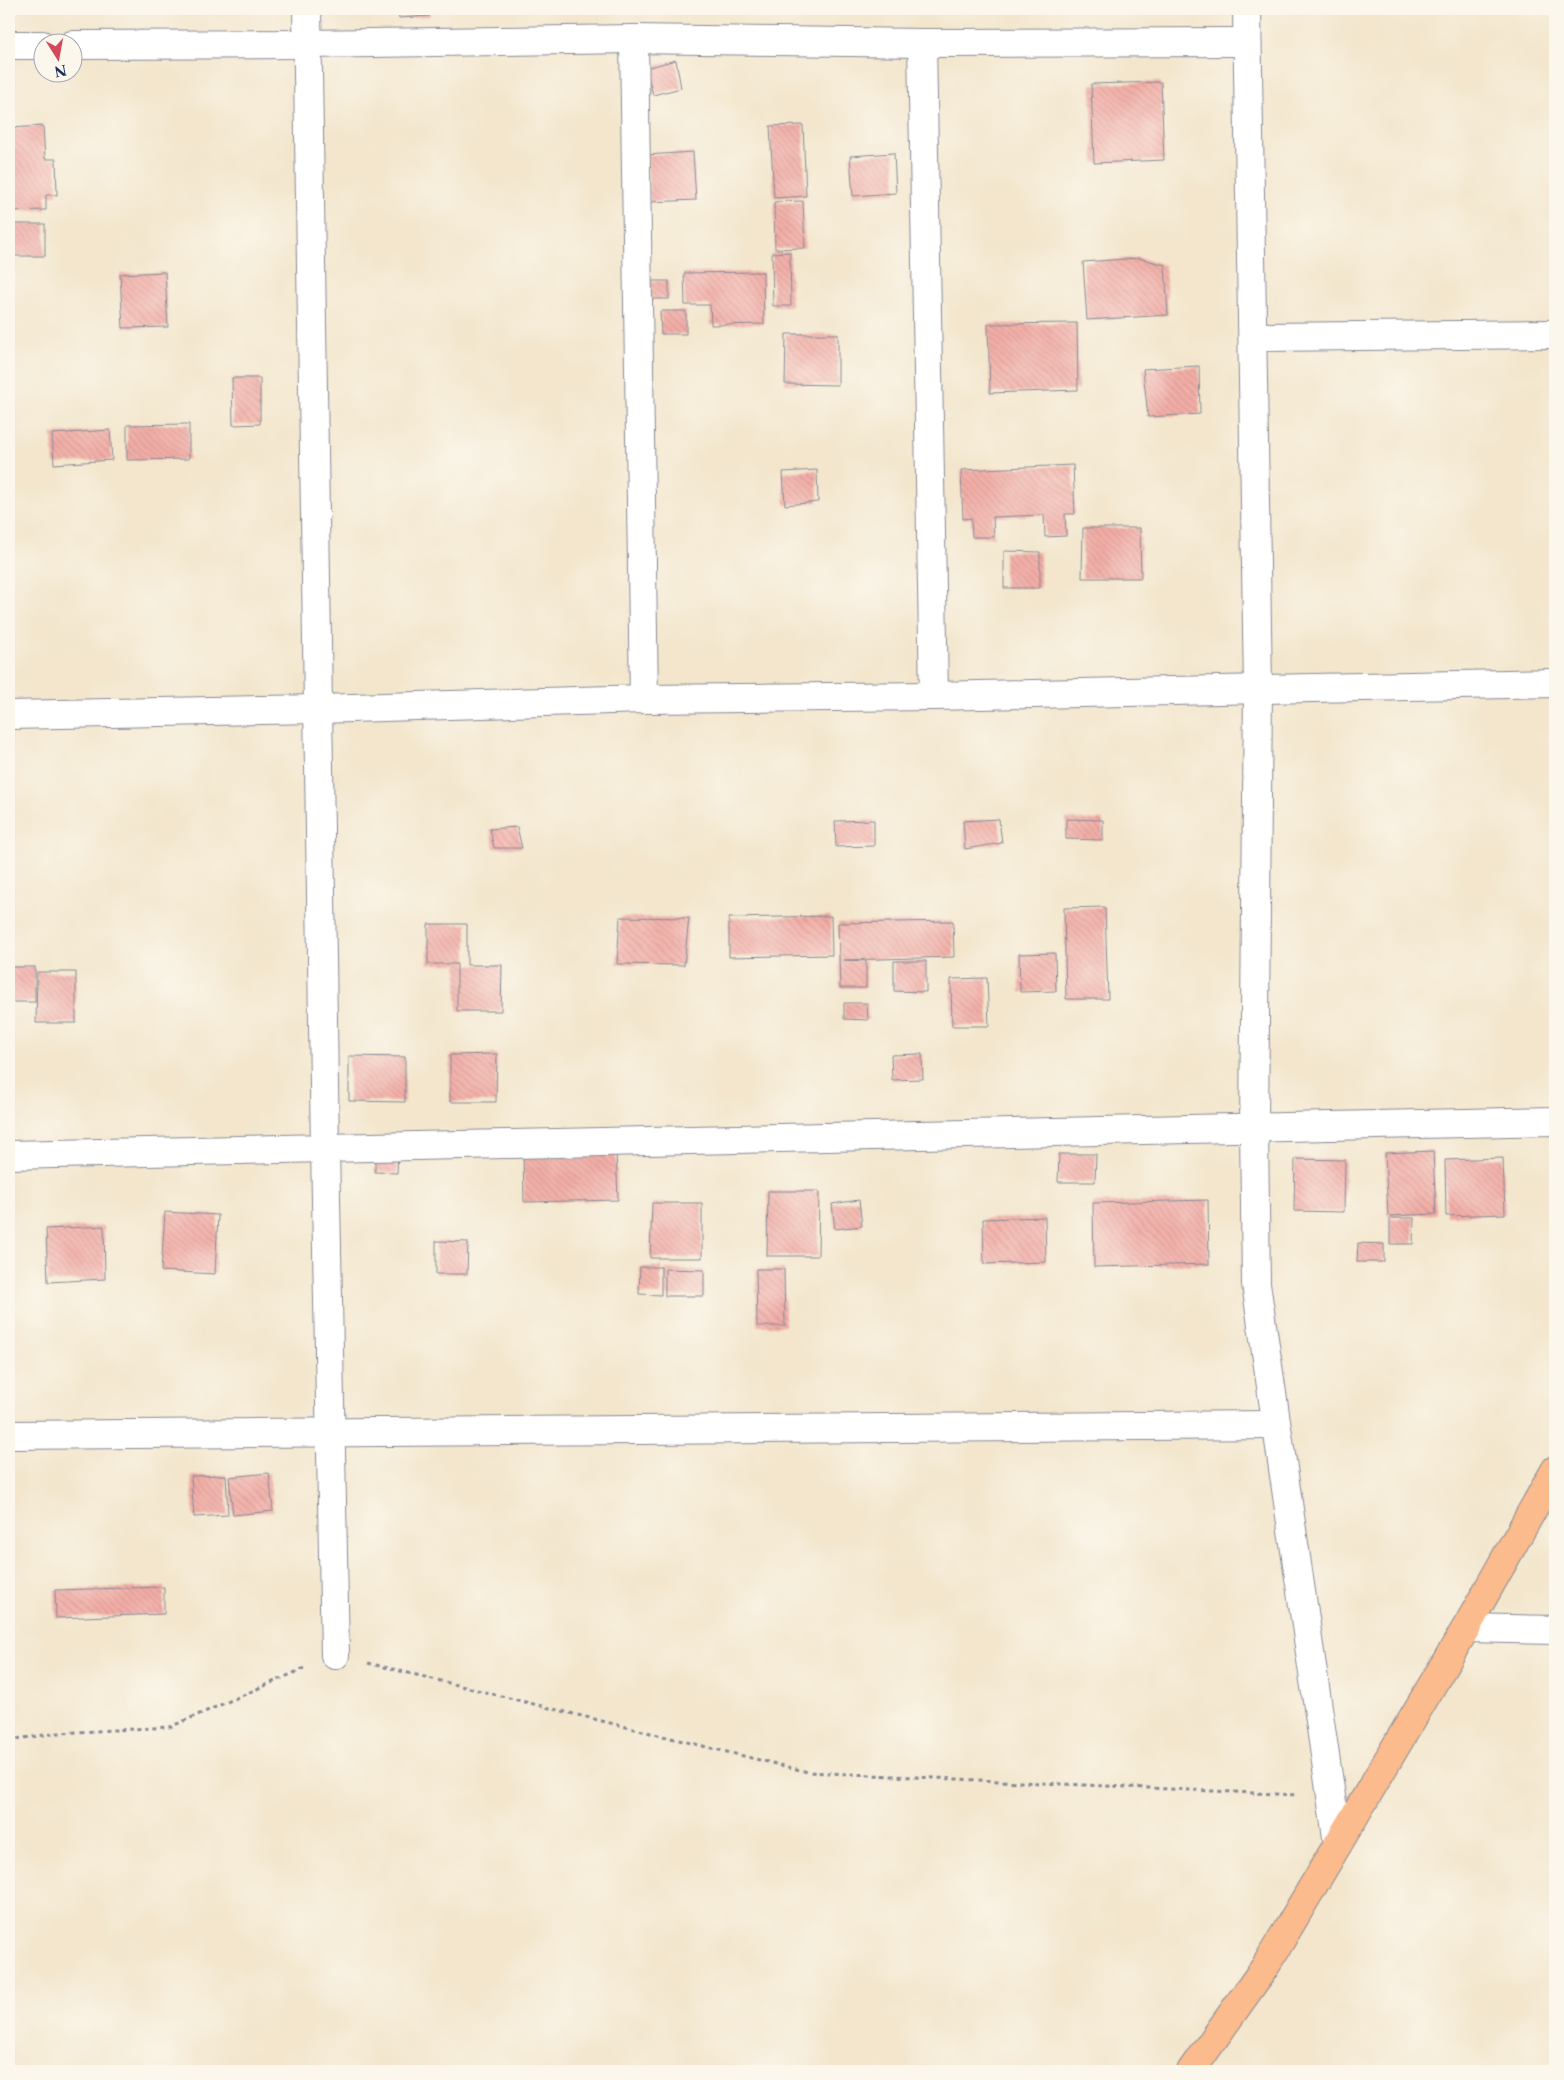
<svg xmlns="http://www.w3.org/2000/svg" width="1564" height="2080" font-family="'Libre Caslon Text',serif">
  <defs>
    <pattern id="building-back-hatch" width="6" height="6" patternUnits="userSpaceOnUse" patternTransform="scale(1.25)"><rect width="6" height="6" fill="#f3aea7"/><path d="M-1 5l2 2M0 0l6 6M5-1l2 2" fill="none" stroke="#d09692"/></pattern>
  </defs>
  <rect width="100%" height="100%" fill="#fbf7ec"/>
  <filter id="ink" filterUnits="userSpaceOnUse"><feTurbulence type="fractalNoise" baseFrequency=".02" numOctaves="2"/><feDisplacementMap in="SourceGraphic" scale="10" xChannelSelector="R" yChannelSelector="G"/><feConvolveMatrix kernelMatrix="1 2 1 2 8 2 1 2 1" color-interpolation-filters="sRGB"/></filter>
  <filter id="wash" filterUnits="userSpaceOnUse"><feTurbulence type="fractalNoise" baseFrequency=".0096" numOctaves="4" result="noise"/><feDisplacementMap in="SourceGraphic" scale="20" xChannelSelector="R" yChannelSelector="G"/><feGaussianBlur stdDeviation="1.12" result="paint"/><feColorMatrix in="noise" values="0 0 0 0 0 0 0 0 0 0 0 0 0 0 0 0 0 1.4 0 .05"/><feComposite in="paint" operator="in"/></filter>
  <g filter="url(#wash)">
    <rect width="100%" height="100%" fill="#f3e6cd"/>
    <g id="blocks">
      <g fill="url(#building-back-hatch)">
        <path d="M398,9H429L430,16L399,18Z"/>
        <path d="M713,9H745V10L714,12Z"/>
        <path d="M676,60L681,88L653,95L646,68Z"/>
        <path d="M1161,82L1164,160L1094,163L1091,84Z"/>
        <path d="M803,125L806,196L774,198L770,126Z"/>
        <path d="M43,126L45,159H56L57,195H46V210L9,211V128Z"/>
        <path d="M693,152L696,200L650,202L647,155Z"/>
        <path d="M894,153L896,193L853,196L850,156Z"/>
        <path d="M803,201L805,248L775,249L774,202Z"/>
        <rect x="9" y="224" width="36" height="32"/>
        <path d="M790,252L791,306H773L772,253Z"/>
        <path d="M1139,258L1165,265L1168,315L1087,320L1083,262Z"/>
        <path d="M165,272L168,327L123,328L120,274Z"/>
        <path d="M763,272L764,324L711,325L710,305H685L684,273Z"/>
        <rect x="649" y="281" width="20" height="18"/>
        <path d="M660,311H686V334H661Z"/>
        <path d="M1077,323L1078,390L990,393L988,324Z"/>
        <path d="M786,334H838V385L785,384Z"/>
        <path d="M1199,366L1200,414L1148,417L1143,369Z"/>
        <path d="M232,378H260V424L233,425Z"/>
        <path d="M189,424V459L127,460V425Z"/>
        <path d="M110,430L112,460L54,464L52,434Z"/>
        <path d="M1073,465L1075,514H1065L1066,536L1045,537L1044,515L993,517L994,537H972L971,518L963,519L961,470Z"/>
        <path d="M817,470L818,502L785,505L783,472Z"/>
        <path d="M1083,528H1140L1141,578H1082Z"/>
        <path d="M1004,551L1040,552V588H1004Z"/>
        <path d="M999,819L1002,843L965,849L963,821Z"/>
        <path d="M1066,819L1103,820V840L1066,839Z"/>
        <path d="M874,820V846L836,847L835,821Z"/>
        <path d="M517,827L522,848H494L490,829Z"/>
        <path d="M1105,907L1108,999H1066L1064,908Z"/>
        <path d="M831,916L832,955L729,957V918Z"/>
        <path d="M620,917L689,918L684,965L617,964Z"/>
        <path d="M953,921L954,957L844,960L866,961V988H840L838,923Z"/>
        <path d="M428,924H467V965H502L501,1011H457V964H428Z"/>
        <path d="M1055,953L1056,991L1020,992L1019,954Z"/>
        <path d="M894,961H926V992L894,991Z"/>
        <rect x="9" y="967" width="26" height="35"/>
        <path d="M37,972H76V1023H36Z"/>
        <path d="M987,978L989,1026H952L951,979Z"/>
        <path d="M844,1003H867L868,1020L844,1019Z"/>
        <path d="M497,1054L496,1102H450V1055Z"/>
        <path d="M922,1054L923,1079L892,1080L891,1055Z"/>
        <path d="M349,1056L405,1057V1102L349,1101Z"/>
        <path d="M616,1151L618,1200L524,1202L523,1153Z"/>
        <path d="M1433,1151L1436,1214L1388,1216L1385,1153Z"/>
        <path d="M375,1153H398L397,1173L375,1172Z"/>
        <path d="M1059,1154H1096L1095,1182H1058Z"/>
        <path d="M1503,1158L1505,1214L1446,1216L1445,1160Z"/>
        <path d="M1295,1159L1345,1160L1344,1212L1294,1211Z"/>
        <path d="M768,1191H819L818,1256H767Z"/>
        <path d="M859,1200L862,1226L835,1229L832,1204Z"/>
        <path d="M1208,1200L1209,1264L1094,1267L1093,1203Z"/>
        <path d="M652,1203H702V1258H650Z"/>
        <path d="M165,1212L218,1215L215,1274L161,1271Z"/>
        <path d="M1045,1217L1046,1262L984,1264L983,1219Z"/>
        <path d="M1390,1218H1414L1413,1244H1390Z"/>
        <path d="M104,1226L105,1279L48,1282L46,1229Z"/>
        <path d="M436,1241L468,1242L467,1274H436Z"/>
        <path d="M1358,1243L1384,1244V1262H1357Z"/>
        <path d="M640,1267H661V1295L639,1294Z"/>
        <path d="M665,1269L704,1270V1296H665Z"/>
        <path d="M756,1269H784L785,1326H757Z"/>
        <path d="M269,1473L273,1511L233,1515L229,1477Z"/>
        <path d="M226,1475L228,1515L194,1517L191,1476Z"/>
        <path d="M164,1587V1614L56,1618L55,1590Z"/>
      </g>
    </g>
  </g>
  <g filter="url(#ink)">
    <use href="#blocks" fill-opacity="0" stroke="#878a96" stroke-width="1"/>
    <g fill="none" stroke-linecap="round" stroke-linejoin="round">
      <g stroke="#878a96" stroke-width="30">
        <g id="minor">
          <path d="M307,9L325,1148L335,1655"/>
          <path d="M1247,9L1258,689L1254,1128L1256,1284L1338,1844"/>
          <path d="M634,39L644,699"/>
          <path d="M922,43L934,696"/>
          <path d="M9,45H42"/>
          <path d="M72,45L307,44L634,39L922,43L1247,42"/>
          <path d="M1253,337L1555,334"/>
          <path d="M9,715L318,709L644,699L934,696L1555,683"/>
          <path d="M9,1155L1555,1121"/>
          <path d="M9,1435L1276,1425"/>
          <path d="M1466,1628L1555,1630"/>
        </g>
      </g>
      <g stroke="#878a96" stroke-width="30">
        <path id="trunk" d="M1191,2071L1265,1967L1466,1628L1555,1470"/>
      </g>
      <g stroke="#878a96" stroke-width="3" stroke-dasharray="4 4" stroke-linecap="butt">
        <path d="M368,1663L808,1772L1297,1795"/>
        <path d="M9,1740L59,1733L170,1727L305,1668"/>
      </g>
      <use href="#minor" stroke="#fff" stroke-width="28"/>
      <use href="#trunk" stroke="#fbbb8c" stroke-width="28"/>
    </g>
  </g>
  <rect width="1564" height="2080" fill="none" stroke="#fbf7ec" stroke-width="30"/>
  <g transform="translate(58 58) rotate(169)"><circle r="24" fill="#fbf7ec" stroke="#a1a7b3"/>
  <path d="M0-4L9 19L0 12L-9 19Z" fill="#d1495b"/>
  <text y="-8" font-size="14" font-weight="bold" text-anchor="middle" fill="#1b2f5e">N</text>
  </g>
</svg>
